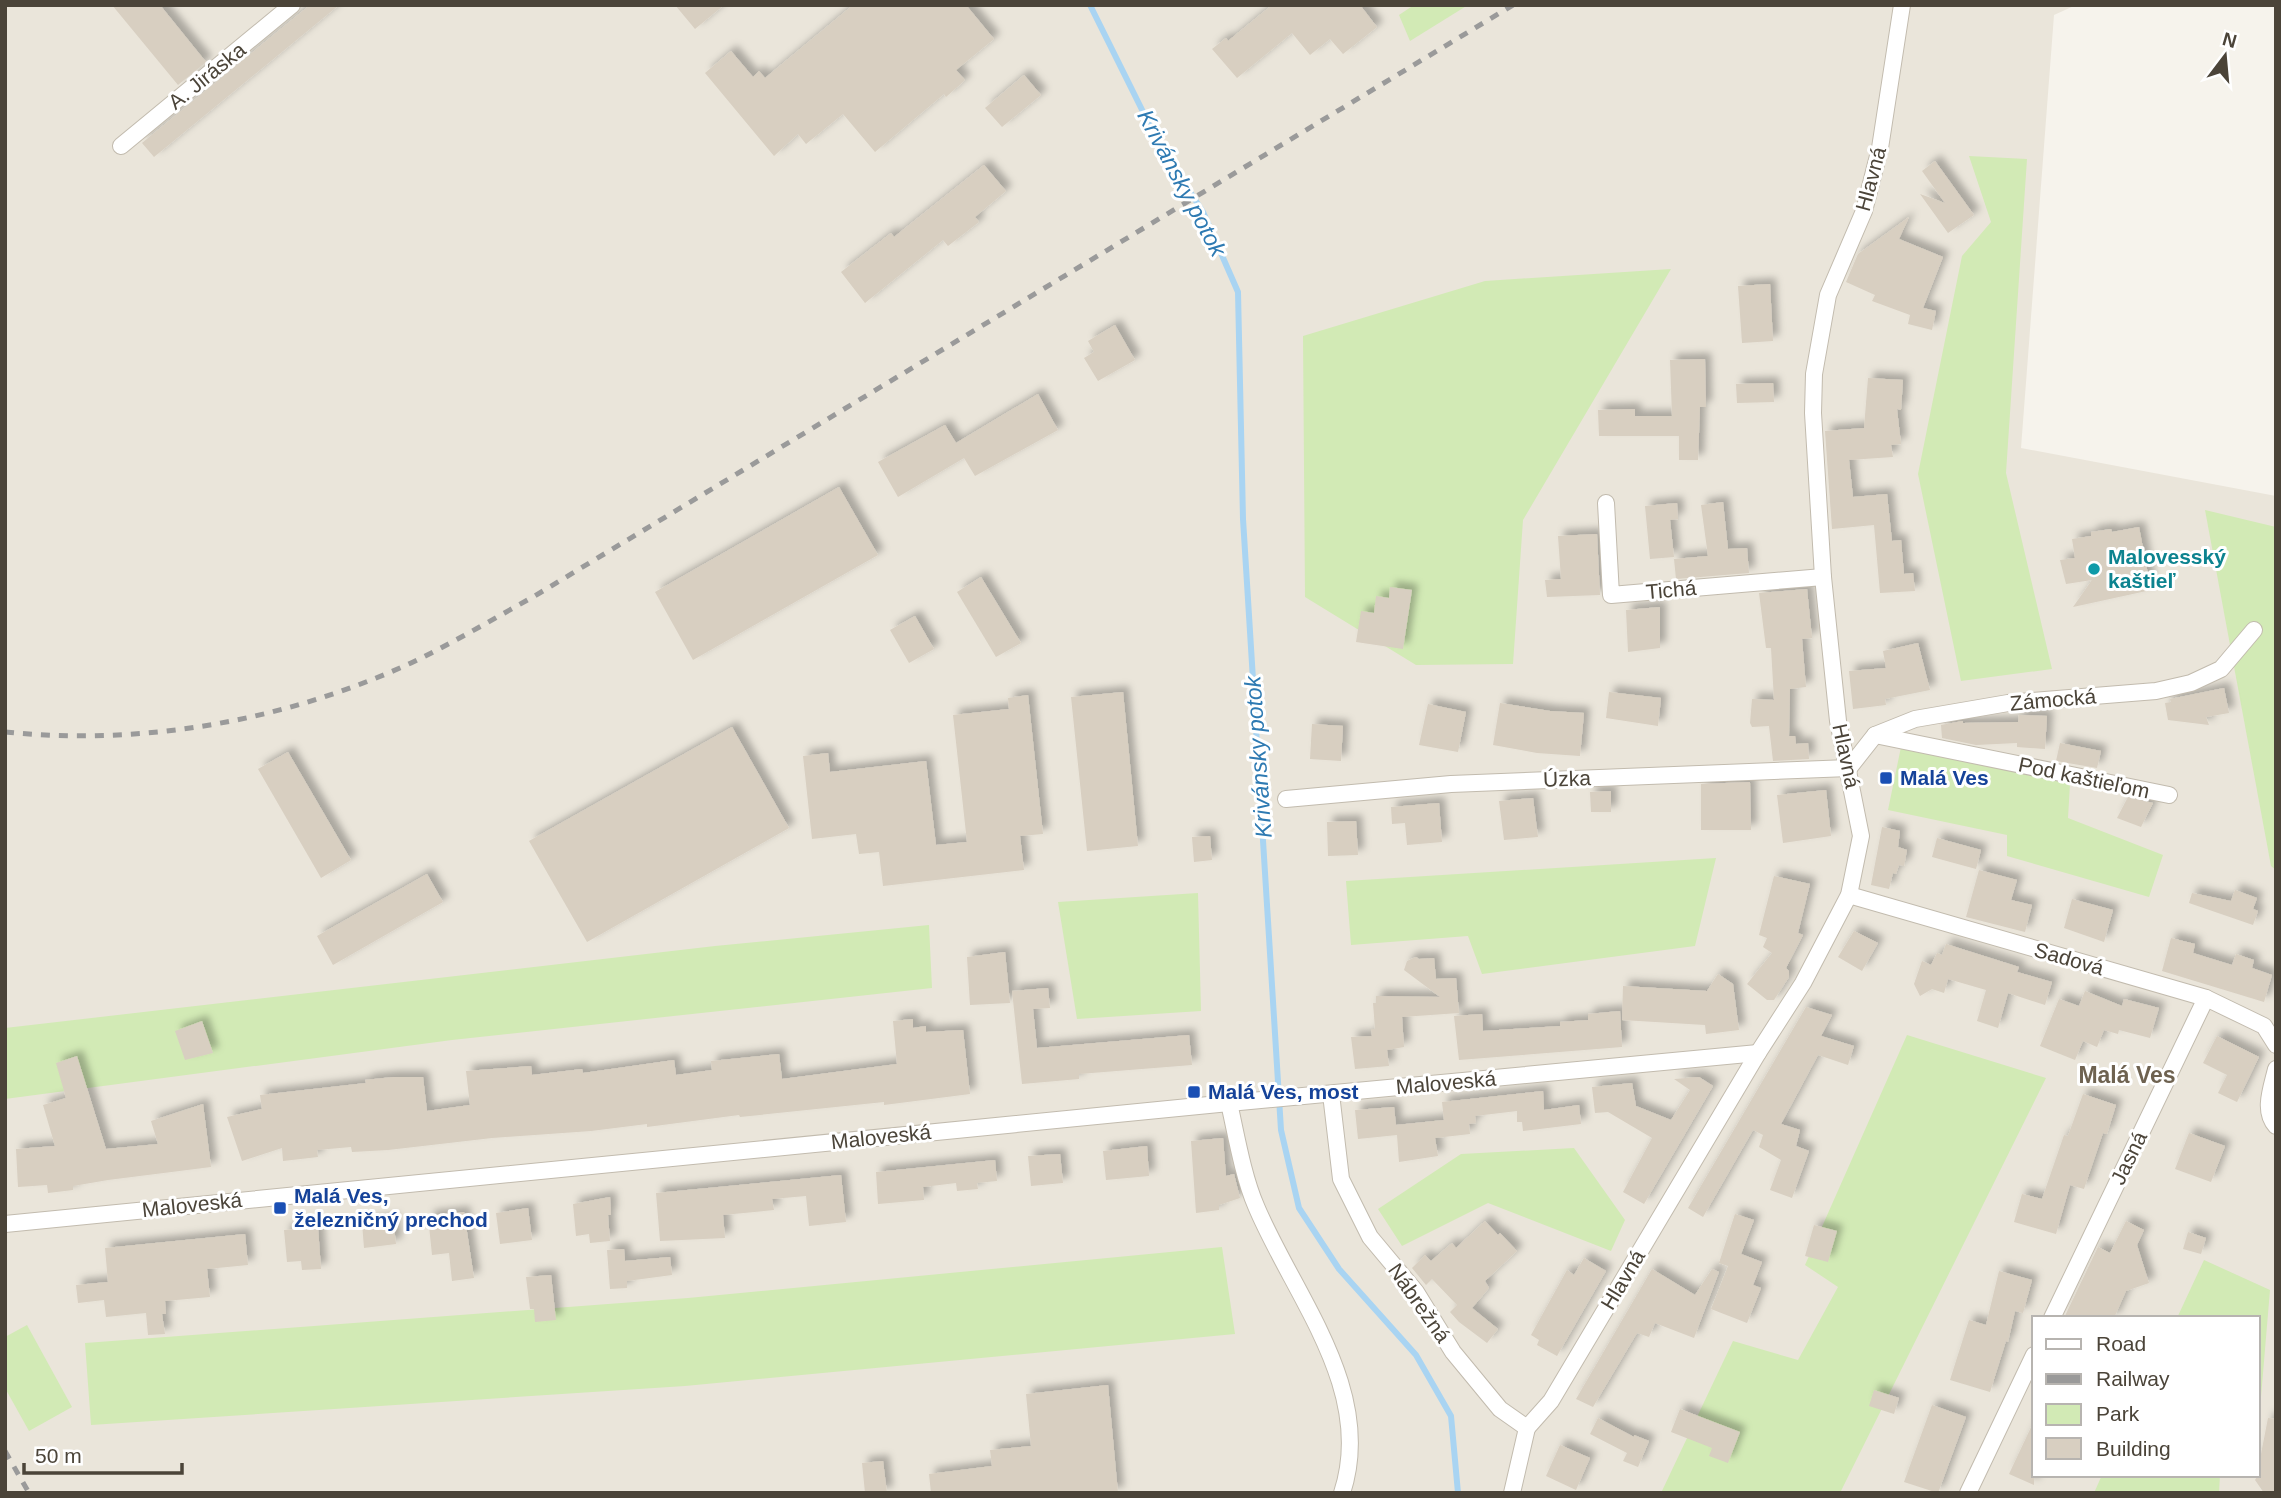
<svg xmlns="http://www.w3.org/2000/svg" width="2281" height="1498" font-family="Arial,sans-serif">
  <defs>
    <filter id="shadow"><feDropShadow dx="6" dy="-6" stdDeviation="3.5" flood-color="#0004"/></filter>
  </defs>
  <rect width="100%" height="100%" fill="#f6f3ec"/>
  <path fill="#eae5da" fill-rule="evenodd" d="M5,5H2076L2054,15L2021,448L2276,496V1493H5ZM2034,1318H2258V1475H2034Z"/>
  <g fill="#d2eab5">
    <path d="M1414,5H1468L1410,41L1399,15Z"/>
    <path d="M1969,156L2027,159L2006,473L2052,669L1961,681L1918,474L1962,256L1991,222Z"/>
    <path d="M1671,269L1523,520L1513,664L1416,665L1305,597L1303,336L1485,281Z"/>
    <path d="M2205,510L2276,527V870L2271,866Z"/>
    <path d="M1901,747L2070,784L2068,818L2163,855L2149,897L2007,856V835L1888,810Z"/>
    <path d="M1716,858L1695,946L1482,974L1468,936L1351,945L1346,881Z"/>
    <path d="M1198,893L1201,1011L1077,1019L1058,902Z"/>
    <path d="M929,925L932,988L452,1040L5,1099V1028L715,946Z"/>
    <path d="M1907,1035L2046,1078L1840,1493H1661L1733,1341L1798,1360L1838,1287L1805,1265Z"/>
    <path d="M1574,1148L1625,1220L1611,1251L1488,1203L1402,1246L1378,1209L1461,1154Z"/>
    <path d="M1222,1247L1235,1334L685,1386L91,1425L85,1343L688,1298Z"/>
    <path d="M2204,1260L2270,1290L2261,1397L2258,1398V1318H2177Z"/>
    <path d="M27,1325L72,1407L29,1431L5,1388V1337Z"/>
    <path d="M2102,1475H2220L2219,1493H2094Z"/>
  </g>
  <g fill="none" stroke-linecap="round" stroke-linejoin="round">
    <path stroke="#a9d4f2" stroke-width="6" d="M1090,5L1158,142L1203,212L1238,292L1243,519L1281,1130L1299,1208L1339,1269L1416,1355L1451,1416L1458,1493"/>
  </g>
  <g fill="#d8cfc1" filter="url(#shadow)">
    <path d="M112,5H160L206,62L178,85Z"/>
    <path d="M310,5H339L154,157L142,143Z"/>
    <path d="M675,5H724L695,29Z"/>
    <path d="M853,5H966L994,39L956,70L965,80L946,97L944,94L875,152L843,114L806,144L798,134L774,156L705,73L731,51L753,77L759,71L765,78Z"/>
    <path d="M1272,5H1360L1377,27L1343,54L1330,39L1310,55L1292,33L1237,78L1212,49L1226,38L1228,41Z"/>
    <path d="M1024,75L1041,95L1002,127L985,108Z"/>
    <path d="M1935,161L1974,215L1948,233L1920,194L1945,203L1922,171Z"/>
    <path d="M984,165L1006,191L975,217L979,222L948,246L943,240L865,303L841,272L891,233L894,237Z"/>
    <path d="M1909,217L1899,239L1943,257L1923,308L1936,311L1932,330L1908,324L1910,315L1872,301L1875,295L1846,282L1858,254Z"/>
    <path d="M1770,284L1773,341L1742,343L1738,286Z"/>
    <path d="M1115,325L1135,360L1098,381L1084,358L1094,352L1088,341Z"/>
    <path d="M1705,359L1706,407H1700L1698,460H1679V436H1599L1598,410L1635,409V416H1672L1670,360Z"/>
    <path d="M1868,378L1903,380L1901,410L1897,409L1901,444L1891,445L1893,457L1849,460L1853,497L1887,494L1892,541L1901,540L1904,574L1913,573L1915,591L1880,593L1874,525L1832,529L1825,431L1864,428Z"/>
    <path d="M1773,383L1774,402L1737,403L1736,384Z"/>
    <path d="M1038,394L1058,430L975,476L964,458L898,497L878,462L945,425L956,443Z"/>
    <path d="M839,487L878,555L693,660L655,592Z"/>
    <path d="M1723,502L1728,549L1747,548L1749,573L1676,579L1674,559L1708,556L1701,505Z"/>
    <path d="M1677,503L1678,519L1670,520L1674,557L1650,559L1645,506Z"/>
    <path d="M2139,527L2151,590L2073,607L2092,580L2066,584L2060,560L2075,558L2072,539L2091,536V532L2111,529L2112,532Z"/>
    <path d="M1597,534L1600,595L1547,597L1545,580L1561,579L1558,536Z"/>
    <path d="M981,577L1021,643L996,657L957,592Z"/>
    <path d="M1390,587L1412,590L1403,649L1356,642L1361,611L1374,613L1376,596L1389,598Z"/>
    <path d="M1807,589L1812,638L1802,639L1806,687L1790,689L1789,736H1795L1796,744L1808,743L1809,759L1773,761L1769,726L1752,727L1750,723L1752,699L1774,700L1771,648H1766L1759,593Z"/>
    <path d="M1660,607V648L1628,652L1626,610Z"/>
    <path d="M915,616L934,649L909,663L890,630Z"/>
    <path d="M1918,643L1930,690L1885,699L1886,705L1853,709L1849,671L1886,668L1883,651Z"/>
    <path d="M2224,688L2229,713L2206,717L2209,725L2168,720L2165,703L2171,702L2170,699Z"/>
    <path d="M1123,692L1138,846L1087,851L1071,697Z"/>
    <path d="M1609,692L1661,698L1658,726L1606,718Z"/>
    <path d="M1028,695L1043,834L1020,836L1024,870L883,886L879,852L859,854L856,834L812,839L803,756L828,753L830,772L926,761L936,845L967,842L953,715L1009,709L1008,698Z"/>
    <path d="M1500,703L1550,711L1584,713L1580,756L1537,753L1493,745Z"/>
    <path d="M1428,704L1466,712L1458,752L1419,745Z"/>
    <path d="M2019,715L2047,716L2045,749L2017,747V743L1976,745L1942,738L1941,725L1963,721V723L2018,722Z"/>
    <path d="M1312,724L1343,726L1341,761L1310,759Z"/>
    <path d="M732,727L789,828L587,942L529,841Z"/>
    <path d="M2060,743L2101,751L2097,768L2056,761Z"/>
    <path d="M288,752L351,860L321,878L258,769Z"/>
    <path d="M1750,782L1751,830H1701V784Z"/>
    <path d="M1826,790L1831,836L1783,843L1777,795Z"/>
    <path d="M1611,791V812H1591L1590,792Z"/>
    <path d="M2128,797L2153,803L2141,827L2117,818Z"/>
    <path d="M1533,798L1538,837L1504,840L1499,801Z"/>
    <path d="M1439,803L1442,842L1407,845L1405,823L1392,824L1391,807Z"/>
    <path d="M1356,821L1358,855L1328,856L1327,822Z"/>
    <path d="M1882,827L1900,831L1898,847L1907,850L1904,866L1899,865L1896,874L1893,873L1889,889L1871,885Z"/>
    <path d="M1210,836L1212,860L1194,862L1192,837Z"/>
    <path d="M1937,838L1981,850L1976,869L1932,857Z"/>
    <path d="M1979,870L2017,880L2011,900L2032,905L2025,932L1966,917Z"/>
    <path d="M427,874L443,902L333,965L317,936Z"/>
    <path d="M1774,876L1810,884L1798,933L1803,935L1786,968L1789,971V977L1774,1000H1767L1747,984L1772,953L1763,947L1767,938L1759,935Z"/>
    <path d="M2235,890L2257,898L2253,909L2258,911L2253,925L2189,903L2192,893L2231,901Z"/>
    <path d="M2072,899L2113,910L2104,942L2064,928Z"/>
    <path d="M1854,931L1878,943L1862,971L1838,957Z"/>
    <path d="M2171,938L2195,944L2193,953L2232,965L2236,954L2254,960L2252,968L2272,975L2264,1002L2162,971Z"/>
    <path d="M1946,944L2019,967L2017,972L2052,982L2045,1005L2008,993L1998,1028L1977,1021L1986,990L1948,979L1944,993L1932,989L1920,996L1914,984L1922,961L1931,965L1937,953L1942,955Z"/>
    <path d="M1005,952L1010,1003L970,1005L967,957Z"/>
    <path d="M1416,957L1419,959L1434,958L1436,979L1456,978L1459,1013L1402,1017L1404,1047L1387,1050L1389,1066L1355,1069L1351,1037L1372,1036L1371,1029H1375L1373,1003H1376V996L1440,997L1404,970L1407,961Z"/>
    <path d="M1718,974L1733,984L1739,1030L1706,1034L1705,1025L1622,1020L1623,986L1707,991Z"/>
    <path d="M1048,988L1050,1008L1033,1009L1037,1048L1189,1035L1192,1065L1079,1074V1079L1022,1084L1012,991Z"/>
    <path d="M2085,991L2122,1006L2124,999L2159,1008L2150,1038L2119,1030L2118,1034L2104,1030L2097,1047L2083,1041L2075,1060L2040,1046L2059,999L2079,1006Z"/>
    <path d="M1806,1007L1832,1015L1821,1036L1854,1046L1848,1065L1818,1055L1781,1124L1800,1130L1796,1146L1809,1151L1792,1198L1770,1190L1781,1160L1759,1147L1763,1135L1753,1130L1703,1217L1688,1208Z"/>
    <path d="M1620,1011L1622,1047L1459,1060L1454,1016L1482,1014L1483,1031L1560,1026V1022L1588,1020V1014Z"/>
    <path d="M913,1019V1028L926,1026V1032L963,1030L970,1094L884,1105V1102L740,1117L739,1115L647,1127V1124L591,1131L492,1138L388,1150L352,1152L351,1147L317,1150L318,1157L283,1161L282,1148L242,1161L227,1117L262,1109L260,1095L366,1083L365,1080L393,1077H423L427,1111L470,1105L466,1071L531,1066L532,1075L582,1069L583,1073L674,1060L676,1075L712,1070L711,1061L779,1054L782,1079L897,1064L893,1021Z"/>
    <path d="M202,1021L213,1053L185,1060L175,1031Z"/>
    <path d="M2217,1036L2259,1057L2237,1102L2218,1093L2227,1075L2203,1063Z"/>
    <path d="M77,1056L106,1149L158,1144L151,1121L203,1104L211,1167L108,1180L73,1186V1190L48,1193L47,1185L18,1187L16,1149L55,1146L43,1105L66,1098L56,1063Z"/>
    <path d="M1699,1077L1713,1086L1644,1204L1623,1192L1652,1138L1608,1112L1595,1113L1592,1087L1632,1083L1636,1106L1671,1120L1690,1090L1674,1079Z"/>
    <path d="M1543,1091L1544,1110L1579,1105L1581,1124L1523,1131L1522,1122H1517V1111L1475,1116L1476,1123L1469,1124L1470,1134L1435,1138L1438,1156L1399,1162L1397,1135L1358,1139L1355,1110L1394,1107L1396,1125L1444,1120L1442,1102Z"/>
    <path d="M2083,1094L2116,1105L2107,1134L2103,1133L2084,1189L2070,1185L2056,1234L2014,1222L2022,1194L2042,1199L2064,1135L2068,1136Z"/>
    <path d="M2189,1133L2225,1146L2211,1182L2175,1169Z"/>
    <path d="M1223,1138L1226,1176L1234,1174L1240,1198L1219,1205V1210L1196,1213L1191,1141Z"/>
    <path d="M1147,1146L1149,1176L1106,1180L1103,1151Z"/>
    <path d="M1060,1154L1063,1183L1031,1186L1028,1156Z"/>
    <path d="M995,1160L997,1181L977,1183L978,1189L957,1191L956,1183L923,1187L924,1200L878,1204L876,1172Z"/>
    <path d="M841,1175L846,1222L809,1226L806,1196L772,1199L774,1210L723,1215L725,1238L660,1241L656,1193Z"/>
    <path d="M610,1197L611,1215H608L610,1241L590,1243L589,1234L576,1236L573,1204Z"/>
    <path d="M528,1208L532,1240L500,1244L496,1213Z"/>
    <path d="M464,1212L474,1278L452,1281L449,1253L432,1255L428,1216Z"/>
    <path d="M1735,1214L1754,1220L1741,1254L1762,1262L1753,1285L1761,1288L1747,1323L1711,1309L1728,1266L1719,1263Z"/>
    <path d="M393,1219L396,1244L364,1248L362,1223Z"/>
    <path d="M1485,1221L1498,1235L1500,1233L1517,1251L1485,1281L1489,1288L1472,1308L1498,1329L1487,1343L1459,1322L1450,1312L1457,1305L1432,1279L1426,1285L1412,1268L1425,1255L1431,1261L1452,1243L1456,1248Z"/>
    <path d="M2126,1221L2144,1230L2137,1245L2149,1283L2126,1291L2114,1318H2064L2098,1247L2110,1253Z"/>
    <path d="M1814,1225L1837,1231L1828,1262L1805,1256Z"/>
    <path d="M318,1227L321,1269L302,1270L301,1261L287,1262L284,1230Z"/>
    <path d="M2188,1232L2206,1238L2201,1254L2183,1249Z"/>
    <path d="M245,1234L248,1265L207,1269L210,1297L165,1301L166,1314H162L165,1334L148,1335L146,1313L106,1317L104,1300L78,1303L76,1285L108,1282L105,1248Z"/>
    <path d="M624,1249L625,1261L670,1257L672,1275L627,1281V1288L610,1289L607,1250Z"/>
    <path d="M1584,1258L1606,1271L1557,1356L1537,1345L1539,1340L1531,1335L1567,1270L1574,1275Z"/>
    <path d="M1652,1269L1695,1295L1712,1269L1719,1272L1694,1338L1655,1323L1649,1337L1637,1333L1593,1407L1576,1399Z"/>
    <path d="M1999,1271L2032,1280L2023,1313L2015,1311L2008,1342L2006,1341L1990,1392L1950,1380L1969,1320L1986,1325Z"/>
    <path d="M551,1275L556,1320L535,1322L534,1309H530L526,1277Z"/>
    <path d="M1108,1385L1118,1493H931L929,1474L992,1466L990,1450L1031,1446L1026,1394Z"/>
    <path d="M1874,1390L1899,1398L1894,1414L1869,1406Z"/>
    <path d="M1932,1405L1966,1417L1938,1493L1904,1482Z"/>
    <path d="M1680,1409L1740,1432L1728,1463L1709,1456L1712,1448L1671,1432Z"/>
    <path d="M1598,1418L1634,1437V1435L1649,1441L1638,1467L1623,1461L1627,1453L1590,1434Z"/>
    <path d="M2268,1418L2276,1419V1493H2264L2255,1480L2258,1475V1454H2261Z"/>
    <path d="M2034,1421V1485L2009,1474Z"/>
    <path d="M1560,1445L1590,1458L1576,1490L1546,1476Z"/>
    <path d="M883,1461L887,1493H865L862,1463Z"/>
  </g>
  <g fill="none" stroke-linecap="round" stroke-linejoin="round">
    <g stroke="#c2bbae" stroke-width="18">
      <g id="street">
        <path d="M121,146L292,5"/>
        <path d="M1606,503L1611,595L1823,577"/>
        <path d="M1875,735L2169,795"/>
        <path d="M1849,768L1875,735L1915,719L2008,703L2156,691L2191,683L2221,669L2254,630"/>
        <path d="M1286,799L1451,784L1849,768"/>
        <path d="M1849,895L2206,998L2264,1026L2276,1045"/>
        <path d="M2276,1069C2272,1087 2262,1111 2276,1126"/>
        <path d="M1331,1094L1341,1179L1370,1237L1416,1292L1453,1352L1500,1409L1527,1428L1512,1493"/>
        <path d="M1229,1103C1236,1134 1243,1176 1256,1206C1293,1295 1376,1390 1342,1493"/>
        <path d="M5,1224L1229,1103L1758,1053"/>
        <path d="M2052,1318L2206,998"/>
        <path d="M1527,1428L1551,1401L1758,1053L1803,983L1849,895L1861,836L1838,721L1823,577L1813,413L1814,374L1828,295L1864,211L1880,148L1902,5"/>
        <path d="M1968,1493L2034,1355"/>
      </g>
    </g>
    <use href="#street" stroke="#fff" stroke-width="16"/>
    <g stroke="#9a9a9a" stroke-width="5" stroke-dasharray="9 9" stroke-linecap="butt">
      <path d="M5,732C144,746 284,721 411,663C453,643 493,619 533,597L1513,5"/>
      <path d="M5,1451L29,1493"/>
    </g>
  </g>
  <circle fill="#0f9aa8" stroke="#fff" stroke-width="2.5" cx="2094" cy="569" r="7"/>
  <g fill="#1a4fb4" stroke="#fff" stroke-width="2.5">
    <rect x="1879" y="771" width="14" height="14" rx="3.5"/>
    <rect x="1187" y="1085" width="14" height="14" rx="3.5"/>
    <rect x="273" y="1201" width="14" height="14" rx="3.5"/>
  </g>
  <g text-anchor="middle" stroke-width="6" stroke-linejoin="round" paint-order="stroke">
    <g font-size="21" fill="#4b4439" stroke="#fff">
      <text transform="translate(207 76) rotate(-39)" y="7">A. Jiráska</text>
      <text transform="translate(1871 179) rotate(-75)" y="7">Hlavná</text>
      <text transform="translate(1671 590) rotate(-5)" y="7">Tichá</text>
      <text transform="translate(2053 700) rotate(-5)" y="7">Zámocká</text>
      <text transform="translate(1846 756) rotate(78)" y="7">Hlavná</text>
      <text transform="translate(2084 778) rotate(12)" y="7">Pod kaštieľom</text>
      <text transform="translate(1567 779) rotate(-2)" y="7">Úzka</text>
      <text transform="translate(2069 959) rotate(16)" y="7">Sadová</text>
      <text transform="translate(1446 1083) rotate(-5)" y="7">Maloveská</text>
      <text transform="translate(881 1137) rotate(-6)" y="7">Maloveská</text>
      <text transform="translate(2129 1158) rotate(-64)" y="7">Jasná</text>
      <text transform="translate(192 1205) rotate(-6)" y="7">Maloveská</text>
      <text transform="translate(1623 1280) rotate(-59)" y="7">Hlavná</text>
      <text transform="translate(1419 1303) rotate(55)" y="7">Nábrežná</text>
    </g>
    <g font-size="21" font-weight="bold" fill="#0d838f" stroke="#fff" text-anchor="start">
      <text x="2108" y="564">Malovesský<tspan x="2108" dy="24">kaštieľ</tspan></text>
    </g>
    <g font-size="21" font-weight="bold" fill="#164399" stroke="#fff" text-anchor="start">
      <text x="1900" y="785">Malá Ves</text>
      <text x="1208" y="1099">Malá Ves, most</text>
      <text x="294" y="1203">Malá Ves,<tspan x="294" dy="24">železničný prechod</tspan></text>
    </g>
    <g font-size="23" font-style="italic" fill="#2e7ab2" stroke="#fff">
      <text transform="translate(1182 183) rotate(62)" y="8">Krivánsky potok</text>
      <text transform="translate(1258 757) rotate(-94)" y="8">Krivánsky potok</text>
    </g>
    <g font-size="23" font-weight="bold" fill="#6e6250" stroke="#fff">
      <text x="2127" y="1083">Malá Ves</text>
    </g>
  </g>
  <rect width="2281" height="1498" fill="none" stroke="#4b4439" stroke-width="14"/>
  <rect x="2032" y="1316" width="228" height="161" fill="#ffffff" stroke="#b7b4b0" stroke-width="2"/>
  <rect x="2046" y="1339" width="35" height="10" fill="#ffffff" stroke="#b7b4b0" stroke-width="2"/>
  <text x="2096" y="1351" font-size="21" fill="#4b4439">Road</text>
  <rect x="2046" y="1374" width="35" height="10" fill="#9a9a9a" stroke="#b7b4b0" stroke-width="2"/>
  <text x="2096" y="1386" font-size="21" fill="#4b4439">Railway</text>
  <rect x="2046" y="1404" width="35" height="21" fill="#d2eab5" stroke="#b7b4b0" stroke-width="2"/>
  <text x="2096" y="1421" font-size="21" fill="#4b4439">Park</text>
  <rect x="2046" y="1438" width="35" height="21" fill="#d8cfc1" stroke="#b7b4b0" stroke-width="2"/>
  <text x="2096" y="1456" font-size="21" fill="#4b4439">Building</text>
  <g transform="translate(2225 56) rotate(16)" stroke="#ffffff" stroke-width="5" paint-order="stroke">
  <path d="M0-5L12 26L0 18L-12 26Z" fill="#4b4439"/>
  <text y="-10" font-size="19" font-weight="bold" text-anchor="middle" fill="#4b4439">N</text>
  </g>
  <path d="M24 1463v10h158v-10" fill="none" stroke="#4b4439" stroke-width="3.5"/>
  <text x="35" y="1463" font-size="21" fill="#4b4439" stroke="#ffffff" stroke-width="5" paint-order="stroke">50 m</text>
</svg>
